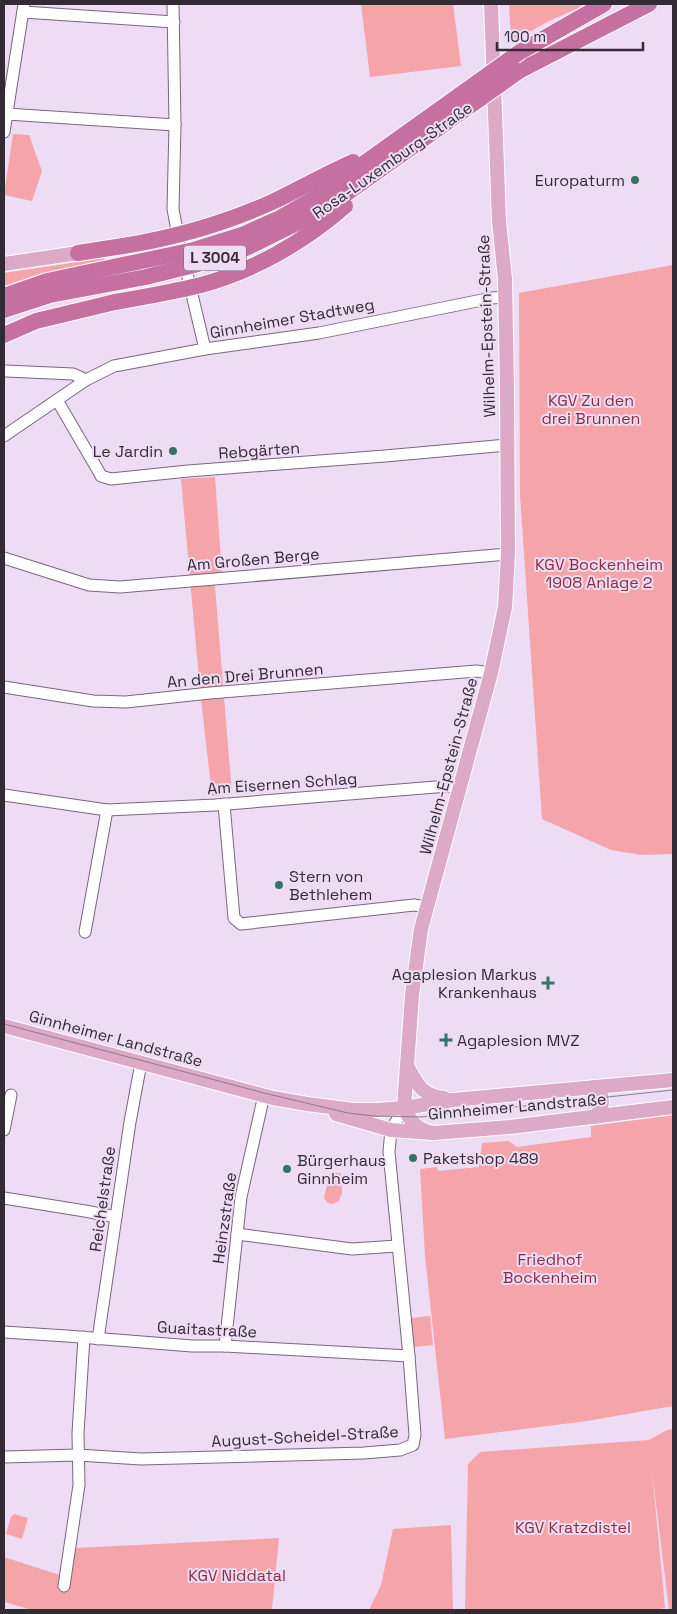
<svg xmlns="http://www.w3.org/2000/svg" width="677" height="1614" font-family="'Space Grotesk',sans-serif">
  <rect width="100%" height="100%" fill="#eedcf5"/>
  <g fill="#f5a4aa">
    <path d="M361,4H453L461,66L370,77Z"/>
    <path d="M509,4H568L583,6L549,21L511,42Z"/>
    <path d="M13,134L29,135L42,171L32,201L4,195Z"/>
    <path d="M104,258L105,262L34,276L4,286V273Z"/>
    <path d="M673,265V854L642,855L611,850L542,819L520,495L519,293Z"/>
    <path d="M215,477L222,574H214L232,794L212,796L200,690L181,479Z"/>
    <path d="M673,1115V1406L587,1421L445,1439L425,1256L420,1169L437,1167L438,1171L479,1167L482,1143L509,1141L517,1147L591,1137V1126Z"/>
    <path d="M330,1173H341L342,1193L339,1201L332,1204L328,1203L324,1198Z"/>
    <path d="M430,1316L433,1345L414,1347L410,1318Z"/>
    <path d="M673,1429V1610H669L652,1471L665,1608L654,1610H465L468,1464L480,1452L649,1440L667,1430Z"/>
    <path d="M14,1514L28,1518L22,1539L6,1534L11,1517Z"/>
    <path d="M451,1525L453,1610H369L381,1585L393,1529Z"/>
    <path d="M279,1538L272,1609L274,1610H32L4,1602V1557L69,1578L75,1548Z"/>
  </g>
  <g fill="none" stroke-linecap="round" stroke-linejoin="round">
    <g stroke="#77677d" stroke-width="13">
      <g id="minor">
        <path d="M173,4L175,125L173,209L179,241"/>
        <path d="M23,12L174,22"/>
        <path d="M7,114L175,125"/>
        <path d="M4,132L24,4"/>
        <path d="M184,261L205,349"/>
        <path d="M6,371L73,374L86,380"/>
        <path d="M57,400L99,472L101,476L111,479L188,471L385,456L507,445"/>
        <path d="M4,436L86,380L114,366L205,349L319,333L492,298L506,297"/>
        <path d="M4,558L89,585L120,587L508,554"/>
        <path d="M4,687L93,701L126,702L210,693L476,671L491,673"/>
        <path d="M4,795L107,810L215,805L448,786L459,790"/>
        <path d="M224,804L234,918L241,924L414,905L427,907"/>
        <path d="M85,932L107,810"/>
        <path d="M4,1130L11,1095"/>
        <path d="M4,1198L85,1211L116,1217"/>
        <path d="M237,1234L352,1249L397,1246"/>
        <path d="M4,1332L67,1336L192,1346H225L409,1356"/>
        <path d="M98,1339L130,1122L141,1063"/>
        <path d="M225,1346L241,1197L264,1095"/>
        <path d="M4,1457L78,1455L141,1459L364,1453L400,1450L413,1445L415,1435L409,1356L389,1152L391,1130L404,1108"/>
        <path d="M64,1586L79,1485L78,1433L84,1337"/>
      </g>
    </g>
    <g stroke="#fff" stroke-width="16">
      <g id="major">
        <path d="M4,264L78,253"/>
        <path d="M4,1026L273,1098L307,1104L354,1110H377L404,1108L453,1100L673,1080"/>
        <path d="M407,1066C418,1085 421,1095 444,1098"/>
        <path d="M594,1087C605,1095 604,1107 595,1117"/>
        <path d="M336,1114L391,1130L433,1133L510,1127L673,1107"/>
        <path d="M433,1133C417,1130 411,1122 404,1108L412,995L421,929L491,673L505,607L508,554L507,389L505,279L499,221L491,4"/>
      </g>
    </g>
    <g stroke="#fff" stroke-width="18">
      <g id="highway">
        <path d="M520,52L604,4"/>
        <path d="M519,71L649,4"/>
        <path d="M78,253L123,246"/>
        <path d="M4,335L36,321L115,302"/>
      </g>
    </g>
    <use href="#minor" stroke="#fff" stroke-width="11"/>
    <use href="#major" stroke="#dca9c6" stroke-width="14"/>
    <use href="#highway" stroke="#c570a0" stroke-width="16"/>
    <path stroke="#8a7e8e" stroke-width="1" d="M4,1024L264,1093L348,1113L374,1116L421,1117L673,1090"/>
    <g stroke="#fff" stroke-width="18" stroke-linecap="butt">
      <g id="highway-bridge">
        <path d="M123,246C173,238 223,224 270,203C298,190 325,174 353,162"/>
        <path d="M4,296L47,281L194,250L242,235L280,218L317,197L520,52"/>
        <path d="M115,302C144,297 173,292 201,285C253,271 304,242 345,206"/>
        <path d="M4,310L50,295L146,277L198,264L246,248L323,210L519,71"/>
      </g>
    </g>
    <use href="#highway-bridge" stroke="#c570a0" stroke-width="16"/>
  </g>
  <g fill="#347462" stroke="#eedcf5" stroke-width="2">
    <circle cx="635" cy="180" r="5"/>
    <circle cx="173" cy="451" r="5"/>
    <circle cx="279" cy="885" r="5"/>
    <path d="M545.5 975.5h5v5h5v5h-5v5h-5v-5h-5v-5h5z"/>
    <path d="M443.5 1032.5h5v5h5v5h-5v5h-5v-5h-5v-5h5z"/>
    <circle cx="413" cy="1158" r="5"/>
    <circle cx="287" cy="1169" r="5"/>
  </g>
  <g text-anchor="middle" stroke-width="4" stroke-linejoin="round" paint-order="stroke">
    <rect fill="#eedcf5" stroke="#6a606e" stroke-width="1" x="184" y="245.5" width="62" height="25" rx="4"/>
    <g font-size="15" font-weight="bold" fill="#322b34">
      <text x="215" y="263">L 3004</text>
    </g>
    <g font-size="16" fill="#322b34" stroke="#eedcf5">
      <text transform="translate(392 160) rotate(-35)" y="6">Rosa-Luxemburg-Straße</text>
      <text transform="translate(292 318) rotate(-10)" y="6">Ginnheimer Stadtweg</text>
      <text transform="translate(486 326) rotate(-92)" y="6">Wilhelm-Epstein-Straße</text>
      <text transform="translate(259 450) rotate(-4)" y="6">Rebgärten</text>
      <text transform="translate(253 559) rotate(-5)" y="6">Am Großen Berge</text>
      <text transform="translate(245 675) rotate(-5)" y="6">An den Drei Brunnen</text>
      <text transform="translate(448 766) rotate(-75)" y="6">Wilhelm-Epstein-Straße</text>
      <text transform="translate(282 783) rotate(-4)" y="6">Am Eisernen Schlag</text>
      <text transform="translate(116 1038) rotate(15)" y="6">Ginnheimer Landstraße</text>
      <text transform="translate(517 1106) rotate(-5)" y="6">Ginnheimer Landstraße</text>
      <text transform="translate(102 1199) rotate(-82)" y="6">Reichelstraße</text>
      <text transform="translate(224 1218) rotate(-82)" y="6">Heinzstraße</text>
      <text transform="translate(207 1329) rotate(3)" y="6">Guaitastraße</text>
      <text transform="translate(305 1436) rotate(-3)" y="6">August-Scheidel-Straße</text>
    </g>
    <g font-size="16" fill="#322b34" stroke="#eedcf5" text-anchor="start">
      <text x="625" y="186" text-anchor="end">Europaturm</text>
      <text x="163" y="457" text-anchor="end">Le Jardin</text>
      <text x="289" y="882">Stern von<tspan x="289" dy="18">Bethlehem</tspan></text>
      <text x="537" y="980" text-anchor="end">Agaplesion Markus<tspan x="537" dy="18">Krankenhaus</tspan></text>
      <text x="457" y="1046">Agaplesion MVZ</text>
      <text x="423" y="1164">Paketshop 489</text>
      <text x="297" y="1166">Bürgerhaus<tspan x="297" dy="18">Ginnheim</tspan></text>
    </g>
    <g font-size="16" fill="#8d2b3b" stroke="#eedcf5">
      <text x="591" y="406">KGV Zu den<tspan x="591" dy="18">drei Brunnen</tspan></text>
      <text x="599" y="570">KGV Bockenheim<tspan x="599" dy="18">1908 Anlage 2</tspan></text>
      <text x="550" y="1265">Friedhof<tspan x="550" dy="18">Bockenheim</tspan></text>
      <text x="573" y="1533">KGV Kratzdistel</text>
      <text x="237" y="1581">KGV Niddatal</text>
    </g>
  </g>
  <rect width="677" height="1614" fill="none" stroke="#322b34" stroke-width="10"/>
  <path d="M497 42v8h146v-8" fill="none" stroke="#322b34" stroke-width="2.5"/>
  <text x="504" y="42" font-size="15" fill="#322b34" stroke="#eedcf5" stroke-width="4" paint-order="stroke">100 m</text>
</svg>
